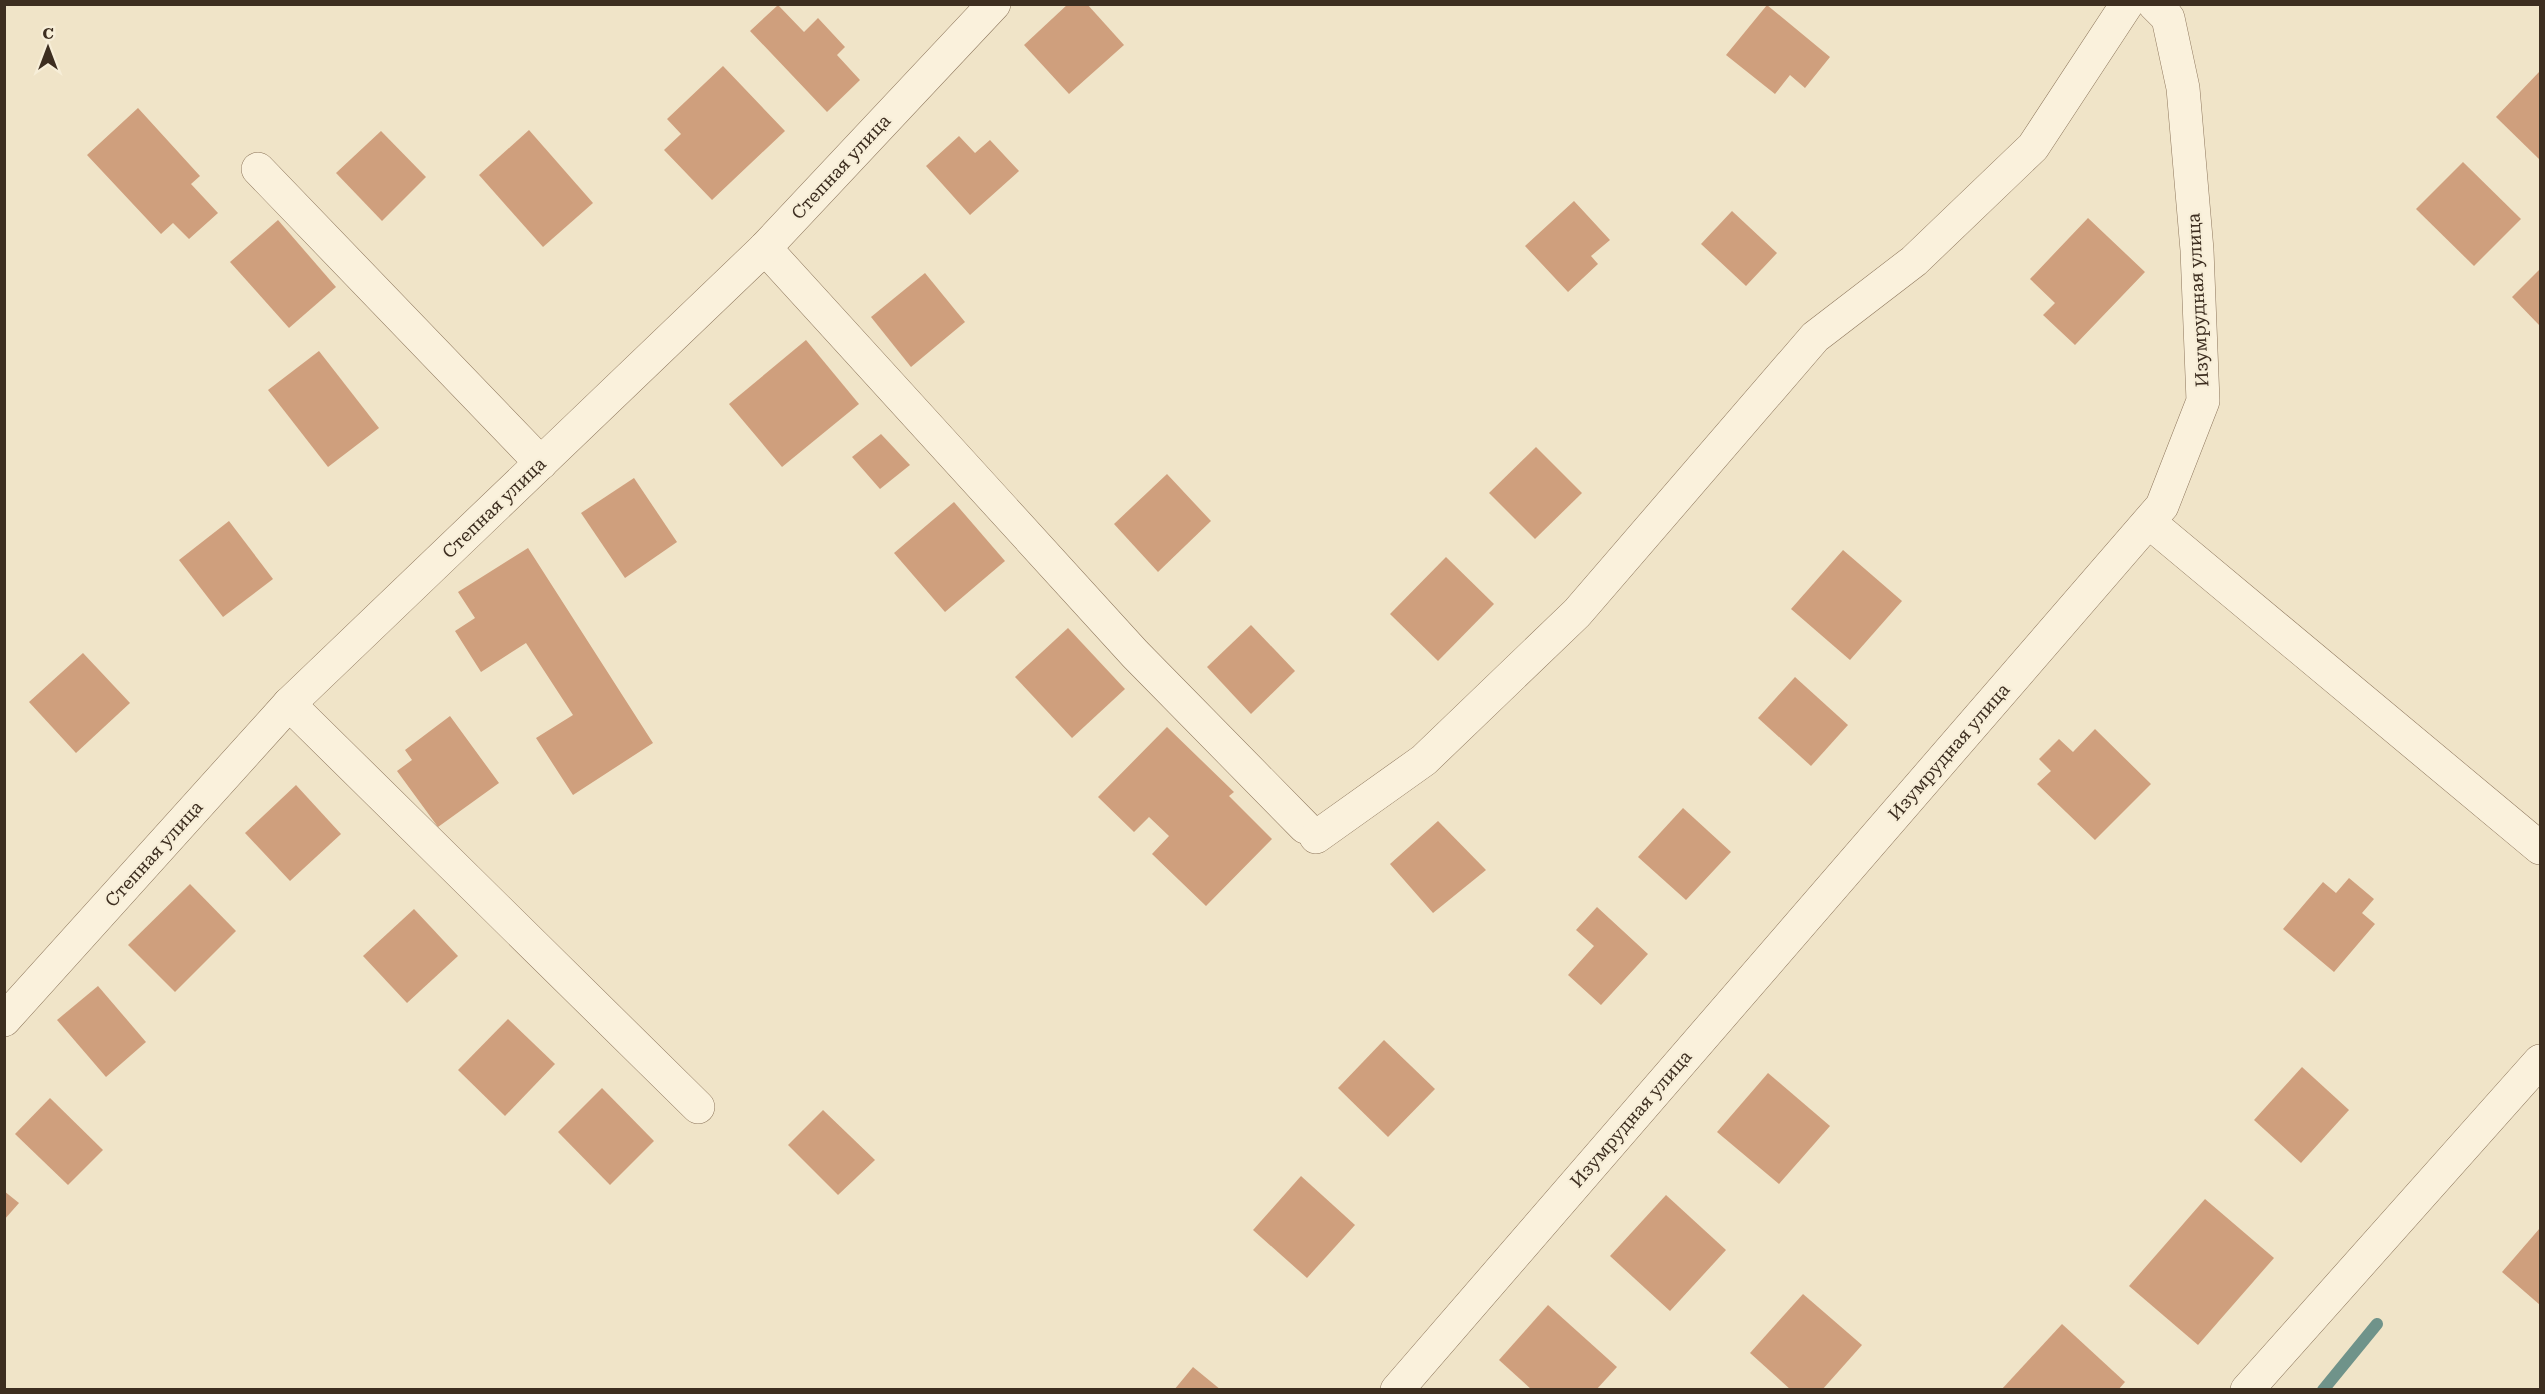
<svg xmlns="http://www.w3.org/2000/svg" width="2545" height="1394" font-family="'Roboto Serif',serif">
  <rect width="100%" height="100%" fill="#f0e4c8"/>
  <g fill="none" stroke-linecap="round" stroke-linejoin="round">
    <path stroke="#6f938a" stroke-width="12" d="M2323,1390L2377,1324"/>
  </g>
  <g fill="#cf9f7d">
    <path d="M1068,4H1087L1124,45L1069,94L1024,45Z"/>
    <path d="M778,5L804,32L818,18L845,47L837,55L860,80L827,112L750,31Z"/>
    <path d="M1767,5L1830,57L1805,88L1790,75L1775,94L1726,55Z"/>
    <path d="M723,66L785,131L712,200L664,150L681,134L667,119Z"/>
    <path d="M2540,71V160L2496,117Z"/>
    <path d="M138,108L200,176L191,184L218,213L189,239L173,223L161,234L87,155Z"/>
    <path d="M529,130L593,203L543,247L479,175Z"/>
    <path d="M381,131L426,177L382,221L336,173Z"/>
    <path d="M959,136L975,153L990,140L1019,171L970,215L926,166Z"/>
    <path d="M2463,162L2521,219L2474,266L2416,209Z"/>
    <path d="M1574,201L1610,240L1591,256L1598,264L1568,292L1525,246Z"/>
    <path d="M1732,211L1777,253L1746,286L1701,244Z"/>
    <path d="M2088,218L2145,272L2075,345L2043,315L2055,303L2030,279Z"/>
    <path d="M278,220L336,287L289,328L230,262Z"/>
    <path d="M2540,269V326L2512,297Z"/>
    <path d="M925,273L965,322L911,367L871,317Z"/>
    <path d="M806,340L859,404L782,467L729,404Z"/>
    <path d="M319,351L379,428L328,467L268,390Z"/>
    <path d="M881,434L910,465L880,489L852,457Z"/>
    <path d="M1536,447L1582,493L1535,539L1489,493Z"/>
    <path d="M1167,474L1211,521L1158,572L1114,524Z"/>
    <path d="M634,478L677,542L625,578L581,513Z"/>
    <path d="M954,502L1005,561L945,612L894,553Z"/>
    <path d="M229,521L273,579L223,617L179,560Z"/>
    <path d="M528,548L653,743L573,795L536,738L573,715L526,643L481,672L455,631L475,618L458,592Z"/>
    <path d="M1843,550L1902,601L1850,660L1791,609Z"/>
    <path d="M1446,557L1494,604L1438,661L1390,614Z"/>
    <path d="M1251,625L1295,671L1251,714L1207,667Z"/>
    <path d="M1068,628L1125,689L1072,738L1015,677Z"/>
    <path d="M83,653L130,703L76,753L29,702Z"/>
    <path d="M1795,677L1848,725L1811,766L1758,718Z"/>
    <path d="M450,716L499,783L438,827L397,771L412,760L405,750Z"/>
    <path d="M1167,727L1234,792L1229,796L1272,839L1206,906L1152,854L1169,836L1149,817L1134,832L1098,797Z"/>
    <path d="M2095,729L2151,784L2095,840L2037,784L2051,771L2039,759L2059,739L2073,752Z"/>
    <path d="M296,785L341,834L290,881L245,833Z"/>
    <path d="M1683,808L1731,852L1686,900L1638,857Z"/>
    <path d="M1438,821L1486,870L1433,913L1390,864Z"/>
    <path d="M2349,878L2374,899L2362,913L2375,924L2334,972L2283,929L2323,882L2336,893Z"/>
    <path d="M190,884L236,931L175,992L128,945Z"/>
    <path d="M1597,907L1648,954L1601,1005L1568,975L1594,946L1576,930Z"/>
    <path d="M414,909L458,956L407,1003L363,956Z"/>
    <path d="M98,986L146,1042L106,1077L57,1020Z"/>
    <path d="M508,1019L555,1064L505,1116L458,1070Z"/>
    <path d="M1384,1040L1435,1089L1388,1137L1338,1088Z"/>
    <path d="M2302,1067L2349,1110L2301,1163L2254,1120Z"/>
    <path d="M1768,1073L1830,1126L1779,1184L1717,1132Z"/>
    <path d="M602,1088L654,1141L610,1185L558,1132Z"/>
    <path d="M50,1098L103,1150L68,1185L15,1134Z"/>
    <path d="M823,1110L875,1160L838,1195L788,1145Z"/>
    <path d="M1301,1176L1355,1225L1307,1278L1253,1230Z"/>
    <path d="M4,1191L19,1203L4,1220Z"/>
    <path d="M1666,1195L1726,1250L1670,1311L1610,1256Z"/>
    <path d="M2205,1199L2274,1258L2198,1345L2129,1286Z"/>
    <path d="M2540,1228V1305L2502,1272Z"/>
    <path d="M1803,1294L1862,1345L1822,1390H1791L1750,1353Z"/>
    <path d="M1548,1305L1617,1367L1596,1390H1532L1499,1360Z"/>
    <path d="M2062,1324L2125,1382L2118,1390H2001Z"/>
    <path d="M1193,1367L1221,1390H1174Z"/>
  </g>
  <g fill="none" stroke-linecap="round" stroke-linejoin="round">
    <g stroke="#8d765c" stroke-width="34">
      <g id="minor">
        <path d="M258,169L541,463"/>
        <path d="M765,248L1135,654L1305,827"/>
        <path d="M2149,522L2540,848"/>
        <path d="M289,704L698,1107"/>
        <path d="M1316,837L1424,760L1577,613L1815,337L1914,261L2033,147L2127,4"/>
        <path d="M4,1020L289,704L765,248L994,4"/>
        <path d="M1397,1390L2162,506L2203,401L2197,250L2183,88L2168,18L2154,4"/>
        <path d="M2247,1390L2540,1061"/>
      </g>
    </g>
    <use href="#minor" stroke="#faf1dc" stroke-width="33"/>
  </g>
  <g text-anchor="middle" stroke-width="4.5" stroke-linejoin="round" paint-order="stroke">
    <g font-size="18" fill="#3d2e20" stroke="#f7eed8">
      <text transform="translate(841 167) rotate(-47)" y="6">Степная улица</text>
      <text transform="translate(2198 300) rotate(-93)" y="6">Изумрудная улица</text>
      <text transform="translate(494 508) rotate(-44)" y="6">Степная улица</text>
      <text transform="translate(1949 752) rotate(-49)" y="6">Изумрудная улица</text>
      <text transform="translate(154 854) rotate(-48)" y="6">Степная улица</text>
      <text transform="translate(1631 1119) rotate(-49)" y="6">Изумрудная улица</text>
    </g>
  </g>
  <rect width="2545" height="1394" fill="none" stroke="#3d2e20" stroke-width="12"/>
  <g transform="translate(48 48)" stroke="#f7eed8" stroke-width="4.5" paint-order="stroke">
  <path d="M0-4.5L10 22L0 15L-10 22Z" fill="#3d2e20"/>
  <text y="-9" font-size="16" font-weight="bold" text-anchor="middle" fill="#3d2e20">С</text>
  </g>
</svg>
